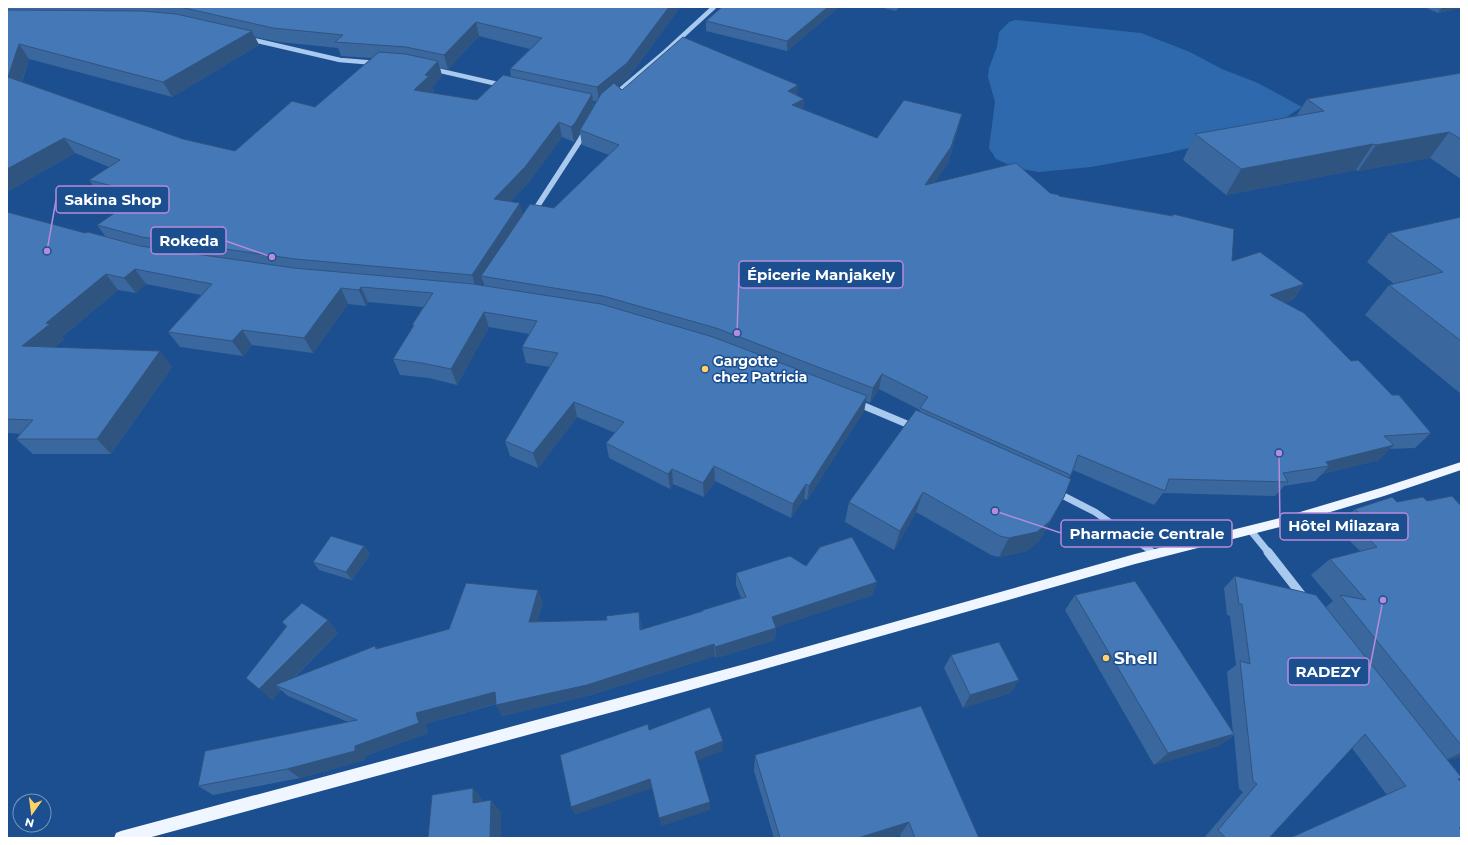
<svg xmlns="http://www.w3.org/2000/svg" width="1468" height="845" font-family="Montserrat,sans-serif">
  <rect width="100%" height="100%" fill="#1b4f8f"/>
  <path fill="#2e69ad" d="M1015,20L1141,33L1190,52L1222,69L1258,83L1302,107L1277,123L1245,134L1168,153L1091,167L1039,172L1016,168L996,159L989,148L995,102L988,77L989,68L997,47L999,32L1009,22Z"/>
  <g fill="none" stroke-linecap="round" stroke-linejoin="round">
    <g stroke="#a9c9ee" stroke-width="4.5">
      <path d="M249,39L340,60L376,63"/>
      <path d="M432,69L502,85"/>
      <path d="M614,95L665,52L714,7"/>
      <path d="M578,143L585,130"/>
    </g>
    <path stroke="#a9c9ee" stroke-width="5.5" d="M533,213L579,142"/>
    <g stroke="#a9c9ee" stroke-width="7">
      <path d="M857,403L914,427"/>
      <path d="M1056,492L1095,512L1154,553"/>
      <path d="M1251,531L1269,553"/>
    </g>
    <path stroke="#a9c9ee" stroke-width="9" d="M1268,552L1304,598"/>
    <path fill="#f0f6ff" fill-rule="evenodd" d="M1461,462V470L1384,496L1280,527L1135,564L620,710L148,838H114L116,833L121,831L745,664L1135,554L1280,518L1384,487Z"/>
  </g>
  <g fill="#3a679d" fill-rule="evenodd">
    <path d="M7,7H680L629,77L618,86L622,90L797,96L804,99L803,110L877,138L962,114L958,129L948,163L934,183L1050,193L1059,196L1172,216L1173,214L1232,261L1304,284L1293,300L1284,303L1351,361L1392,395L1431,433L1415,448L1389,449L1379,460L1322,474L1315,481L1284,486L1275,496L1163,493L1154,505L1073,470L1069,478L1064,497L1053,517L1039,541L1027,551L999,557L991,555L916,512L894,550L845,522L849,502L919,412L920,410L879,389L870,403L866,401L864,411L807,500L804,499L791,518L715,481L704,497L673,484L670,489L609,458L606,443L615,433L577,417L538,468L510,456L505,441L550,367L526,363L522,347L529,334L489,327L457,385L429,378L400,375L393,359L413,327L412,325L423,307L368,302L366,306L348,304L313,353L252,345L243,356L180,347L168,332L201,295L146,284L136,293L118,290L62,337L64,339L55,347L172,367L111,454H33L16,439L21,434L7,433V212L85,233L105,236L97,225L130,203L100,195L89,180L109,167L75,153L7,192ZM479,36L530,49L510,69L511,77L477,100L431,93L434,91L432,87L442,76L440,68L448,69ZM255,37L279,42L338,48L341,56L372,58L315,107L235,151L183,139L22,82L29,59L172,97L259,45ZM593,101H596L594,106ZM580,133L582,145L609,155L554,208L523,214L511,201L529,182L562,137L574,142L577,138ZM483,281L484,285H481Z"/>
    <path d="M722,7H839L787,51L706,31V21Z"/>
    <path d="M879,7H899L896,11Z"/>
    <path d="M1424,7H1461V8L1438,13Z"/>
    <path d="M1461,73V179L1430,158L1358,171L1356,170L1226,195L1183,160L1195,134L1297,115L1307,99Z"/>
    <path d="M1461,217V394L1365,315L1389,285L1394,284L1367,262L1389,233Z"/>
    <path d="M1427,501L1461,506V757L1448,760L1461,777L1387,795L1352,748L1269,838H1204L1243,792L1239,789L1234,735L1218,746L1154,765L1065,610L1075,595L1233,733L1227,672L1236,665L1230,616L1227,615L1224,588L1235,576L1326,607L1333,601L1311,575L1330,559L1359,552L1360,551L1336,527L1355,509L1397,502Z"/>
    <path d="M364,546L370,554L352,580L319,570L313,562Z"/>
    <path d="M806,566L873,595L776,627L775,640L716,658L715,656L591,695L502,716L496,704L425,724L428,733L365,756V760L300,778L213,795L198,786L348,722L288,696L281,690L272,700L286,627L282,622L328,620L338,633L294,678L375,646L378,649L449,629L543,602L537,622L607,620L639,612L642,630L703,612V610L741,598L736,585V573Z"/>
    <path d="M951,655L1019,680L1010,693L963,708L944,668Z"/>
    <path d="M755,755L979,838H901L900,835L891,838H774L754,771Z"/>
  </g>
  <g fill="#305480">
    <path d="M669,7H680L629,77L599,102L597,87Z"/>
    <path d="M828,7H839L787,51V41Z"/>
    <path d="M1442,7H1461V8L1438,13Z"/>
    <path d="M476,22L479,36L448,69L444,55Z"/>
    <path d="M252,31L259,45L172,97L163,82Z"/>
    <path d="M19,44L29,59L18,92L8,77Z"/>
    <path d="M438,61L442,76L432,87L434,91L419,105L414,90L425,75Z"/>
    <path d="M798,85L797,100L788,91Z"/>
    <path d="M592,94L594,109L580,130V133L577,138L574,142L571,127Z"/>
    <path d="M804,99L803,114L792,105Z"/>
    <path d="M962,114L958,129L948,163L922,201L925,185Z"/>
    <path d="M559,122L562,137L529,182L499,214L494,199Z"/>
    <path d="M1449,132L1430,158L1358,171L1376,145Z"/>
    <path d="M64,138L75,153L7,192V169Z"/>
    <path d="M1373,144L1356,170L1226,195L1241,169Z"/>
    <path d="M520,203L524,218L481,276L483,281L477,291L472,275Z"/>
    <path d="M135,269L146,284L136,293L124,278Z"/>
    <path d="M106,274L118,290L62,337L64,339L37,362L22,346L46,323Z"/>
    <path d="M1304,284L1293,300L1260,311L1270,295Z"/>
    <path d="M361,287L368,302L366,306L359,290Z"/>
    <path d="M341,288L348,304L313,353L304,338Z"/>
    <path d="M484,312L489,327L457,385L451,369Z"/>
    <path d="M242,330L252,345L243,356L232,341Z"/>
    <path d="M160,351L172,367L111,454L97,439Z"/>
    <path d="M882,374L879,389L870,403L873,388Z"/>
    <path d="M867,396L864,411L807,500L809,486Z"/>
    <path d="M574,402L577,417L538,468L533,453Z"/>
    <path d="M1394,445L1379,460L1322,474L1329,466L1326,462Z"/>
    <path d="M714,466L715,481L704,497L703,483Z"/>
    <path d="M672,469L673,484L670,489L668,474Z"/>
    <path d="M806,484L804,499L791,518L793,504Z"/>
    <path d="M923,492L916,512L894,550L900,531Z"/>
    <path d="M1064,497L1039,541L1027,551L999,557L1009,538Z"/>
    <path d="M364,546L370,554L352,580L346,572Z"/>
    <path d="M877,582L873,595L771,629L772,617Z"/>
    <path d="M538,590L543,602L534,634L529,622Z"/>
    <path d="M639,612L641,624L643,642L640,630Z"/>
    <path d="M328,620L338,633L283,688L275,685L281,690L272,700L259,689Z"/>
    <path d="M776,628L775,640L716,658L715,647Z"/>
    <path d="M714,644L715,656L591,695L502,716L496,705Z"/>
    <path d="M1019,680L1010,693L963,708L970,695Z"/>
    <path d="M495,692L501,702L425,724L428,733L365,756V760L300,778L287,769L355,746L416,713Z"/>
    <path d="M1234,734L1218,746L1154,765L1168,753Z"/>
    <path d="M723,741V751L696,761L695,752Z"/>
    <path d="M1461,753V757L1439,763Z"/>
    <path d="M650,779L653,788L575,815L571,807Z"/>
    <path d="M473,788L484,801L473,803Z"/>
    <path d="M491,800L501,812V838H490Z"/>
    <path d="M710,802V810L662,826L659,818Z"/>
    <path d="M909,822L900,835L891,838H858Z"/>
  </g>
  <g fill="#4478b7" stroke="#305480">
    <path d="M180,7H669L627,63L597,87L510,69L542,38L476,22L444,55L406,47L335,42L343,35L273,28Z"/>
    <path d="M722,7H828L787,41L706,21Z"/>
    <path d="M7,10L142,11L176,14L252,31L163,82L19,44L8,77L183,139L235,151L292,101L315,107L379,52L405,54L438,61L425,75L429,76L414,90L477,100L503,75L592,94L575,123L571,127L559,122L525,167L494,199L520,203L472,275L295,259L142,237L97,225L143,194L89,180L120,160L64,138L7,169Z"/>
    <path d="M683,37L798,85L788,91L804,99L792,105L877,138L904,100L962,114L951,147L925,185L1016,163L1050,193L1059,195V196L1173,216V214L1234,229L1232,261L1260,252L1304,284L1270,295L1304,313L1351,361L1358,360L1392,395H1399L1431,433L1384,436L1394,445L1326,462L1329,466L1283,473L1288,482L1169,479L1165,491L1078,455L1071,475L920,408L928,397L882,374L873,388L716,328L603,296L481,276L530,204L554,208L619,145L580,130L601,94L614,83L622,90Z"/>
    <path d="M1461,73V139L1449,132L1376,145L1373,144L1241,169L1195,134L1324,111L1307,99Z"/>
    <path d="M7,212L85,233L88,232L140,246L294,268L473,284L601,304L713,337L867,396L809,486L806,484L793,504L714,466L703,483L672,469L668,474L606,443L624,422L574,402L533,453L505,441L558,353L522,347L537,321L484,312L451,369L422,363L393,359L414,325H412L433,293L361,287L359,290L341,288L304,338L242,330L232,341L168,332L212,284L135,269L124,278L106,274L46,323L50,324L22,346L160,351L97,439H16L33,420L7,419Z"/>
    <path d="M1461,217V341L1389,285L1443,272L1389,233Z"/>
    <path d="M916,410L1071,479L1064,497L1050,521L1037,532L1009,538L1000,536L923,492L900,531L849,502Z"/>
    <path d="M1452,496L1461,506V745L1340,595L1366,600L1330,559L1377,547L1371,541L1383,537L1355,509L1392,497L1397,502L1423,497L1427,501Z"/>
    <path d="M331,536L364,546L346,572L313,562Z"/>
    <path d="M852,537L877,582L772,617L776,628L715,647L714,644L587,685L496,705L495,692L416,713L419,723L355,746V751L287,769L198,786L205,751L357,720L275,685L375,646L376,649L449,629L466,583L538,590L529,622L607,620L606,616L639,612L640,630L703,611V610L746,597L736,573L790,556L806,566L820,547Z"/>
    <path d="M1235,576L1316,595L1461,777V778L1458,779L1461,782V827L1459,828L1461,829V838H1290L1406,786L1365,734L1269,838H1226L1218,830L1257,784L1253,781L1240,661L1250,664L1242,604H1239Z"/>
    <path d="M1135,581L1234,734L1168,753L1075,595Z"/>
    <path d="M302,603L328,620L259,689L246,678L287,626L282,622Z"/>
    <path d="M999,642L1019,680L970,695L951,655Z"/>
    <path d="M921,706L979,838H915L909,822L858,838H780L755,755Z"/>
    <path d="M710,707L723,741L695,752L710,802L659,818L650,779L571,807L560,755L648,724L649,730Z"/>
    <path d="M473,788V803L491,800L490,838H428L432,795Z"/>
  </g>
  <g fill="#ffd166" stroke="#1b4f8f" stroke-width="1.5">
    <circle cx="705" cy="369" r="4"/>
    <circle cx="1106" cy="658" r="4"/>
  </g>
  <g text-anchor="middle" stroke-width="3" stroke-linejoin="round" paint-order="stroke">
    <g font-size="14" font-weight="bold" fill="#fff" stroke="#1b4f8f" text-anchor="start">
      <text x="713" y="366">Gargotte<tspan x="713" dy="16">chez Patricia</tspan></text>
    </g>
    <g font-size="17" font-weight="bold" fill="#fff" stroke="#1b4f8f" text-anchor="start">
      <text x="1114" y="664">Shell</text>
    </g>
  </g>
  <path fill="none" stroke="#b68bdc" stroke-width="1.5" d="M47 251L56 200M272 257L226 241M737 333L739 274M1279 453L1280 526M995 511L1061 533M1383 600L1369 672"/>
  <g fill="#b68bdc" stroke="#1b4f8f" stroke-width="1.5">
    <circle cx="47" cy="251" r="4"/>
    <circle cx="272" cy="257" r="4"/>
    <circle cx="737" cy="333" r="4"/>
    <circle cx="1279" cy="453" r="4"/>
    <circle cx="995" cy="511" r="4"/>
    <circle cx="1383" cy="600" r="4"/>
  </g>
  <g fill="#1b4f8f" stroke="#b68bdc" stroke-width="1.5">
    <rect x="56" y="186" width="113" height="27" rx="4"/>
    <rect x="151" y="227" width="75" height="27" rx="4"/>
    <rect x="739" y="261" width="164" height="27" rx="4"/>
    <rect x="1280" y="513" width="128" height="27" rx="4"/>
    <rect x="1061" y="520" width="171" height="27" rx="4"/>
    <rect x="1288" y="658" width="81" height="27" rx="4"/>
  </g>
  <g font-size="15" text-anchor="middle" font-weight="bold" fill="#fff">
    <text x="113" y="205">Sakina Shop</text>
    <text x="189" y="246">Rokeda</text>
    <text x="821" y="280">Épicerie Manjakely</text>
    <text x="1344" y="531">Hôtel Milazara</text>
    <text x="1147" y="539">Pharmacie Centrale</text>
    <text x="1328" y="677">RADEZY</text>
  </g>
  <rect width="1468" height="845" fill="none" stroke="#ffffff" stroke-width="16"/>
  <g transform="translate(32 813) rotate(194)"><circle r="19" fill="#1b4f8f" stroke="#7695bc"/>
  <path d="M0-3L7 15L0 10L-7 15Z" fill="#ffd166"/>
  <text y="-6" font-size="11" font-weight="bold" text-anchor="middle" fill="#ffffff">N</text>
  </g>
</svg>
